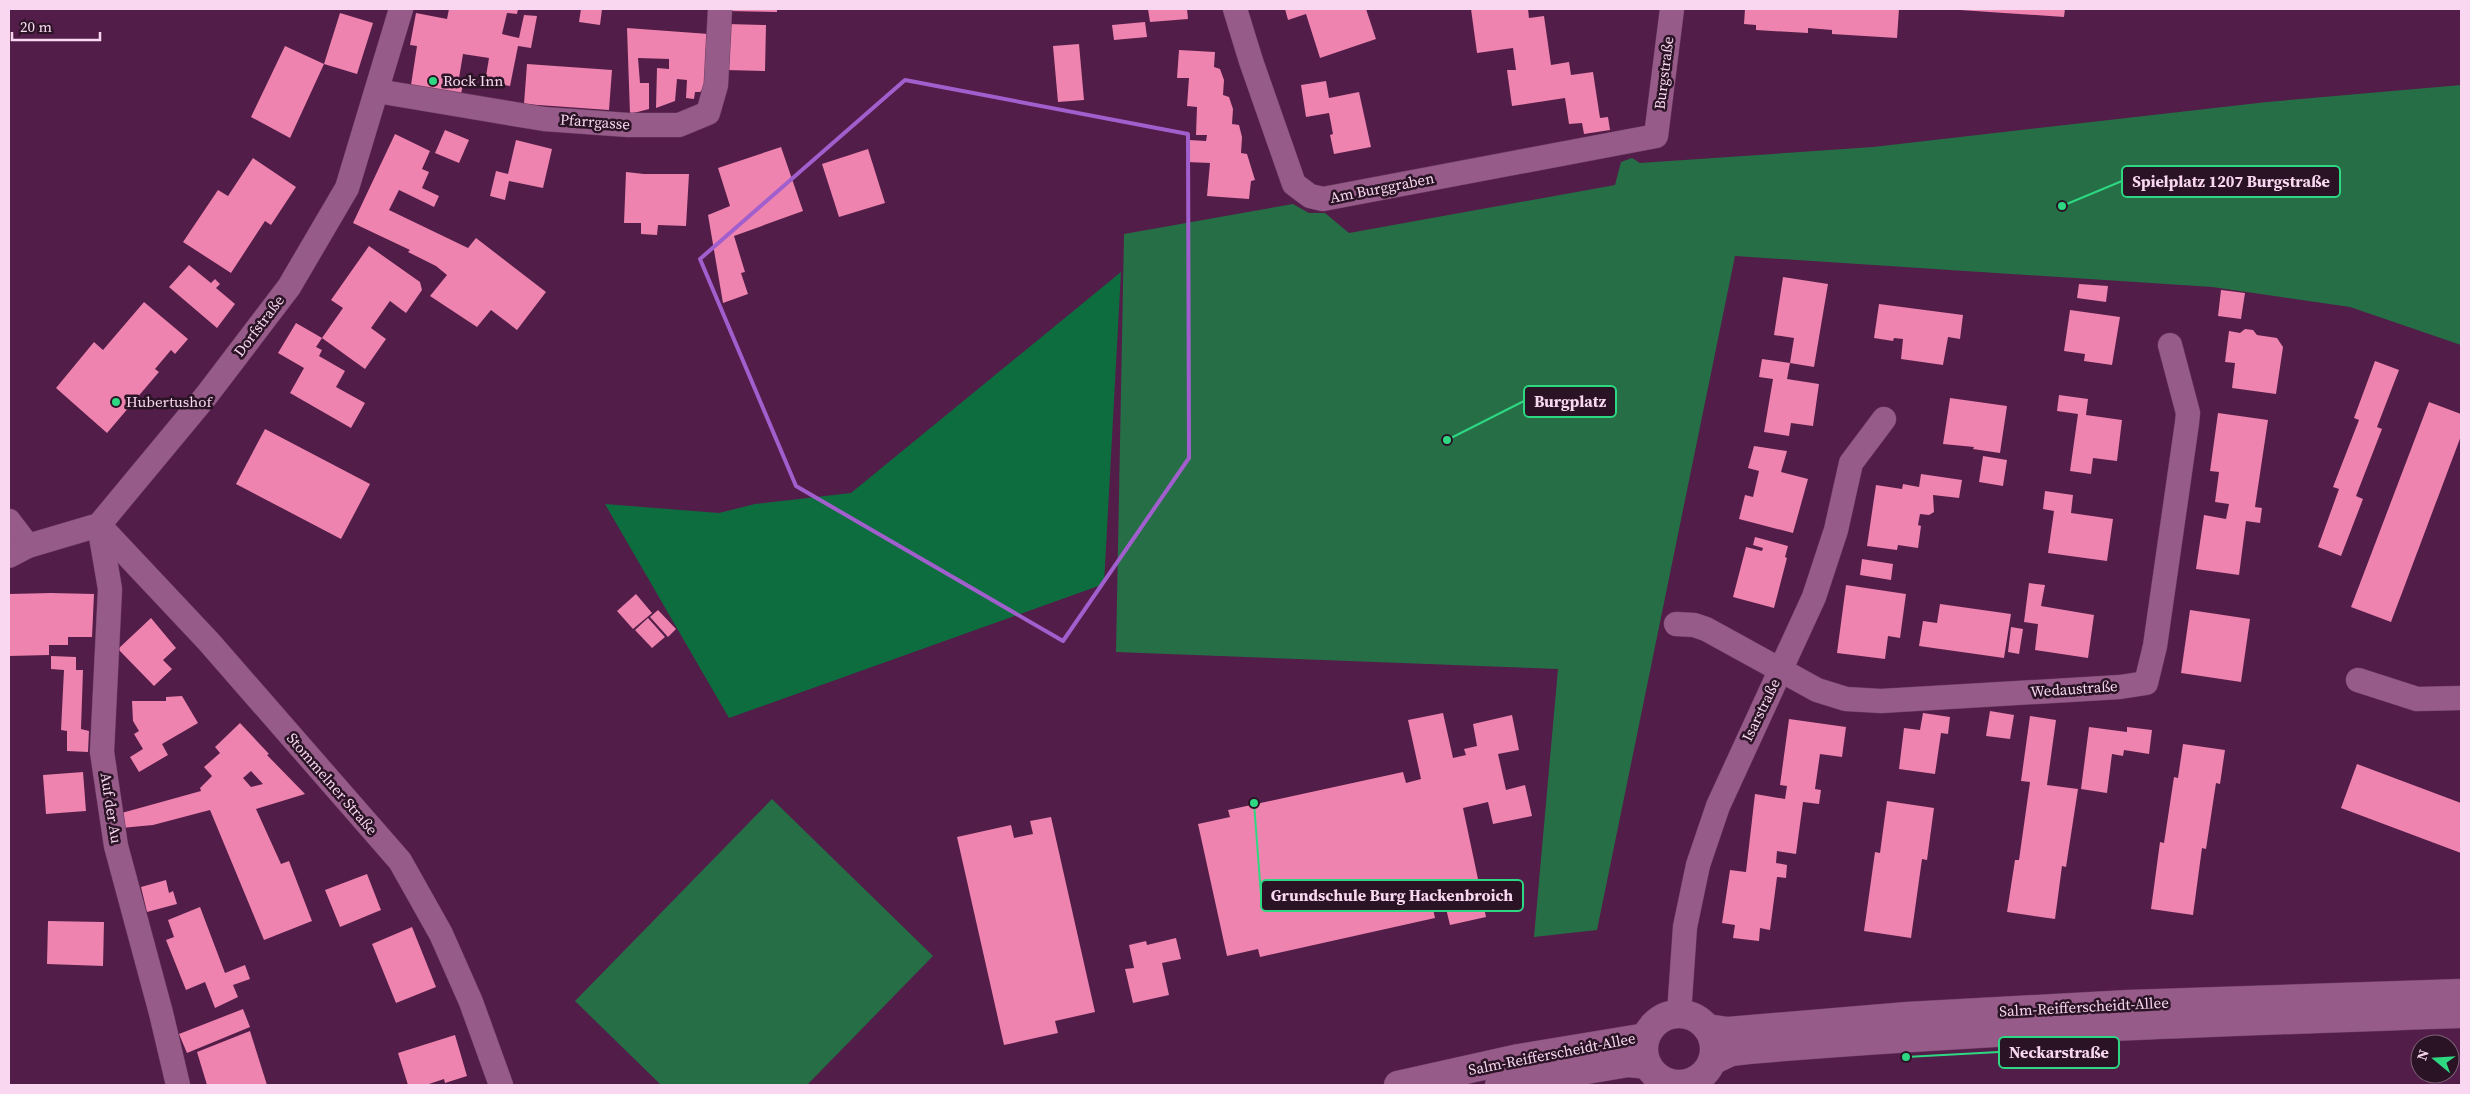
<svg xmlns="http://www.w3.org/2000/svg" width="2470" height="1094" font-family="'Source Serif 4',serif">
  <rect width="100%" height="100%" fill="#521d48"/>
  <g fill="#266e46">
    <path d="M2461,85V345L2350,307L2212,287L1735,256L1597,930L1534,937L1558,669L1116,652L1124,234L1293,204L1309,213H1325L1349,233L1615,185L1621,162L1632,158L1640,163L1873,147L2267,102Z"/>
    <path d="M772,799L933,956L807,1085H661L575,1001Z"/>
  </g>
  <path fill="#0e6d3f" d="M1121,272L1104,584L729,718L605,504L719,513L755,504L851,493Z"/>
  <g fill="#ed83ae" fill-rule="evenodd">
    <path d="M449,9H518L517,14L507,13L502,34L519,38L524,15L537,16L531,48L518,46L510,86L485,82L489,58L463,54L459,78L464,79L461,94L411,85L417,46L410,45L416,13L447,19Z"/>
    <path d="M581,9H602L600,25L579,22Z"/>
    <path d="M727,9H777V12L727,11Z"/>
    <path d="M1148,9H1187L1188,19L1150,22Z"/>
    <path d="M1285,9H1366L1376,39L1320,58L1306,14L1288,20Z"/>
    <path d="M1471,9H1528L1529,18L1544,16L1551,65L1569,62L1571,75L1593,72L1600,118L1608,117L1610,130L1584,134L1582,123L1569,124L1565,98L1512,106L1507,70H1516L1513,48L1477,53Z"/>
    <path d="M1745,9H1899L1897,38L1832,34V30L1808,28V33L1756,30V25L1744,24Z"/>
    <path d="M1945,9H2065L2064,17Z"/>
    <path d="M340,13L373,23L357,74L324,64Z"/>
    <path d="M1145,22L1147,37L1114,40L1112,25Z"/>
    <path d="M727,24L766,25L765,71L726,70Z"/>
    <path d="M627,28L709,34L704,88L700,92H695L694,99L686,98L687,80L677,79L675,101L656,108L657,68L669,69V59L638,58L640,83H649V109L630,114Z"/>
    <path d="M1079,44L1084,100L1058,102L1053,46Z"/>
    <path d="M285,46L324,64L290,138L251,117Z"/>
    <path d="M1179,50L1215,52L1214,67L1220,69L1224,80L1223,95L1229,97L1233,109L1232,124L1239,125L1242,137L1241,153L1247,154L1255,180L1251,181L1249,199L1207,196L1210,163L1187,162L1189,140L1206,141L1207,135H1196L1197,107L1187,106L1189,78H1177Z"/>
    <path d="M527,64L612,70L609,110L524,104Z"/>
    <path d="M1326,81L1329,98L1359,92L1371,147L1334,154L1330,135L1333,134L1329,113L1306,117L1301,85Z"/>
    <path d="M445,130L469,140L459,163L435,153Z"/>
    <path d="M395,134L430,151L422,169L429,172L422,188L439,196L434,207L399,190L389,210L468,248L476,238L546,292L517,330L491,310L477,327L430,296L447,275L436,266L408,252L410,250L353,223Z"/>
    <path d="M516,140L552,149L543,188L509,181L505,200L490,196L496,171L508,174Z"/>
    <path d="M781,147L803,211L734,236L745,272L741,273L748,294L723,303L708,215L730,206L718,168Z"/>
    <path d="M868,149L885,203L839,217L822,164Z"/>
    <path d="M253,158L296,187L271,225L265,221L231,273L183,242L218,190L228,196Z"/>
    <path d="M626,172L644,174H689L686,226L658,225L657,235L641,234V223H624Z"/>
    <path d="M369,246L420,282L422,290L406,313L390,301L371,328L386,339L365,369L322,338L343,308L331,300Z"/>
    <path d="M189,265L211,283L215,279L220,284L216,288L235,304L217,328L169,287Z"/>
    <path d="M1783,277L1828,284L1814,367L1790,363L1787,379L1819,384L1813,426L1791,423L1789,436L1764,432L1773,379L1759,377L1762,359L1790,363L1794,338L1774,335Z"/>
    <path d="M2079,284L2108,286L2106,302L2077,298Z"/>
    <path d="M2221,290L2245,293L2241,319L2218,316Z"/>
    <path d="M144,302L188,339L175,354L171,350L155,369L159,372L107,433L56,388L94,342L103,350Z"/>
    <path d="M1879,304L1963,315L1960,339L1948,337L1943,365L1901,359L1903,339L1894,338L1893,341L1874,338Z"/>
    <path d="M2070,310L2120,317L2112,365L2084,361L2085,354L2064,351Z"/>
    <path d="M296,323L322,338L316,347L322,350L319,356L345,371L336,387L365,403L351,428L290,393L304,368L278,353Z"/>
    <path d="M2245,329L2253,330L2257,335L2277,338L2283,347L2276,394L2232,388L2235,363L2225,362L2229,331L2240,333Z"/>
    <path d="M2375,361L2399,370L2377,427L2382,429L2356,496L2363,499L2341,556L2318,547L2339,489L2333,487L2359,420L2354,418Z"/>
    <path d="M2059,395L2088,399L2086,415L2122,420L2117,461L2093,458L2091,474L2070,471L2078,414L2057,411Z"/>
    <path d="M1950,398L2007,406L2000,453L1973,449L1974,447L1943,444Z"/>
    <path d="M2429,402L2461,414V436L2391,622L2351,607Z"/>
    <path d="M2218,413L2268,420L2255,507L2262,508L2260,523L2246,521L2239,575L2196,569L2204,515L2226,519L2229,504L2215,502L2219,472L2210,471Z"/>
    <path d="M265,429L370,484L341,539L236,484Z"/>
    <path d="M1754,446L1787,451L1781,472L1808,479L1793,533L1739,519L1745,495L1753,497L1759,471L1748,468Z"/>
    <path d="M1983,456L2007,460L2003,486L1979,482Z"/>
    <path d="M1921,474L1962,480L1959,498L1933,495L1934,512L1929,515L1920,514L1918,525L1921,526L1918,548L1898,545L1897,550L1867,546L1876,485L1902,489L1903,484L1919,487Z"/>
    <path d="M2045,491L2073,495L2071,513L2113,519L2107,561L2048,553L2054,511L2043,509Z"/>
    <path d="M1755,537L1788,546L1785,557L1787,558L1774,608L1733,597L1746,547L1762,551L1763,548L1753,545Z"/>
    <path d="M1862,559L1893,564L1891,580L1860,575Z"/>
    <path d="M2029,583L2045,585L2041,606L2094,615L2088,658L2035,650L2038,624L2024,622Z"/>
    <path d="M1846,585L1906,594L1900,638L1888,636L1885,659L1837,653Z"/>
    <path d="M51,593L94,594L92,637H68V645H49V655L9,656V594Z"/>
    <path d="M636,594L652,613L633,629L617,611Z"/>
    <path d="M1940,604L2011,614L2004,658L1919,646L1923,621L1937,623Z"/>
    <path d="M658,610L676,629L668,637L650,617Z"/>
    <path d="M2190,610L2250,619L2241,682L2181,673Z"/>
    <path d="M151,618L176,648L163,660L172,669L154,686L118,649Z"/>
    <path d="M648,618L665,637L652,648L635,630Z"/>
    <path d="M2011,627L2023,629L2019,654L2008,652Z"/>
    <path d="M51,656L76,657V670H83L81,729L89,731L88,752L67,751V731L61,730L64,670L51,669Z"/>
    <path d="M182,696L198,723L162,744L168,755L139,772L130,757L143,749L134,734L139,731L133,721L132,701H166V697Z"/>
    <path d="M1990,711L2014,715L2010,739L1986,736Z"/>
    <path d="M1443,713L1453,758L1466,755L1464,749L1477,746L1473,724L1512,715L1519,750L1498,754L1506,790L1525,785L1532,816L1493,824L1488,802L1463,808L1486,917L1450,925L1442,892L1430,895L1435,918L1260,957L1258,949L1227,956L1198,824L1230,817L1228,810L1403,772L1406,783L1421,779L1408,720Z"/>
    <path d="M1923,713L1950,717L1948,734L1941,733L1935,774L1899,769L1904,728L1920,730Z"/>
    <path d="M2030,716L2056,720L2047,785L2078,789L2066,867L2062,866L2055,919L2007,912L2015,860H2019L2030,782L2021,781Z"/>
    <path d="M1789,719L1846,727L1842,757L1820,754L1815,789L1821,790L1819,804L1803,802L1796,854L1777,851L1776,863L1787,865L1786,878L1777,877L1770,930L1760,928L1759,941L1733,938L1735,925L1722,923L1730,870L1746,872L1755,794L1785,799L1787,786L1780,785Z"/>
    <path d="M240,723L269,754L267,755L305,794L256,809L281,864L289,861L312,921L264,940L210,810L153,825L121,828L118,814L201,791L200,788L212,776L204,767L220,753L215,747ZM251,771L263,784L251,787L243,778Z"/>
    <path d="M2089,727L2127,732V727L2152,730L2149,754L2124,750L2123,756L2112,754L2107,793L2081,789Z"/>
    <path d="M2183,744L2225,750L2220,784L2216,783L2206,849L2202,848L2193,915L2151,909L2160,842L2164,843L2174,777L2178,778Z"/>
    <path d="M2357,764L2461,803V853L2341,808Z"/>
    <path d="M83,772L86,811L46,814L43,775Z"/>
    <path d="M1887,801L1934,808L1927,860L1922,859L1911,938L1864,931L1875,852L1880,853Z"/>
    <path d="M1051,817L1095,1012L1055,1021L1058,1033L1004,1045L957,837L1011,825L1014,838L1033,834L1030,821Z"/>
    <path d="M367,874L381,910L340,927L325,890Z"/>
    <path d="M166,880L169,893L173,891L177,904L147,912L141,887Z"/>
    <path d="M200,907L225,973L245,965L250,979L233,985L238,997L215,1008L205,982L186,990L166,940L174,937L168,920Z"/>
    <path d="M48,921L104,922L103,966L47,964Z"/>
    <path d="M412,927L436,987L396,1003L372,944Z"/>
    <path d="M1176,938L1181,959L1162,963L1169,995L1133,1003L1125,969L1134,968L1129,945L1146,941L1147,945Z"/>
    <path d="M243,1009L250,1027L187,1053L179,1034Z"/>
    <path d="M250,1031L267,1085H207L197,1052Z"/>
    <path d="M455,1035L467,1076L445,1083L444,1079L426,1085H408L398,1053Z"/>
  </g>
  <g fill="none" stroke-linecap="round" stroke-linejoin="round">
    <g stroke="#6d3d64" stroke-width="25">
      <g id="minor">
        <path d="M1235,9L1251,61L1294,184L1310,196L1323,199L1656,136L1672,9"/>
        <path d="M377,91L544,119L628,125H679L708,113L716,85L720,9"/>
        <path d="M9,521L28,546"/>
        <path d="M99,525L209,642L400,861L441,934L471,1002L501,1085"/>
        <path d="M99,525L110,589L102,752L116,846L161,1013L178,1085"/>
        <path d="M9,556L28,546L99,525L206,396L289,287L347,188L401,9"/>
        <path d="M1676,624L1694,625L1706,629L1817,690L1846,699L1881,701L2120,687L2146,683L2155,646L2187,423L2188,413L2170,345"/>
        <path d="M2358,680L2417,699L2461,698"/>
        <path d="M1679,1014L1685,927L1698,865L1718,806L1814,597L1836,530L1851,463L1884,419"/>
        <path d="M1677,1085V1084"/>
      </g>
    </g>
    <g stroke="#6d3d64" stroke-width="29">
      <g id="tertiary">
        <circle cx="1679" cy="1049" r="35"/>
        <path d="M1707,1028L1728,1031L1907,1016L2128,1004L2461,993"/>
        <path d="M1712,1061L1731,1052L1748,1050C1985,1030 2223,1022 2461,1014"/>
        <path d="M1398,1085L1519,1058L1646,1037"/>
        <path d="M1499,1085L1628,1063L1648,1065"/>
      </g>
    </g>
    <use href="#minor" stroke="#965b89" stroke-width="24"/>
    <use href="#tertiary" stroke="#965b89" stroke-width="28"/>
  </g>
  <path fill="none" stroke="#a15fce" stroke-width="4" stroke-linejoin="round" d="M905,80L1188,134L1189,458L1063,641L796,486L700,259Z"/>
  <g fill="#2ed883" stroke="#2a1325" stroke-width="2">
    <circle cx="433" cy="81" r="5"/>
    <circle cx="116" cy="402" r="5"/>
  </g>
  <g text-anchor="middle" stroke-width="5" stroke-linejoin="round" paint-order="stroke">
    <g font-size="15" fill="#f9d7f0" stroke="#2a1325">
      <text transform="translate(1664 73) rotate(-83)" y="5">Burgstraße</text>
      <text transform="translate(595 122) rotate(4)" y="5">Pfarrgasse</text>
      <text transform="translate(1382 188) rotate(-11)" y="5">Am Burggraben</text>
      <text transform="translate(259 326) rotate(-53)" y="5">Dorfstraße</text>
      <text transform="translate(2074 689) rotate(-4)" y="5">Wedaustraße</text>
      <text transform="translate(1761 710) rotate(-64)" y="5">Isarstraße</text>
      <text transform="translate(332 784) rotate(49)" y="5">Stommelner Straße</text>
      <text transform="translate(111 808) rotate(81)" y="5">Auf der Au</text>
      <text transform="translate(2084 1007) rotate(-3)" y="5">Salm-Reifferscheidt-Allee</text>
      <text transform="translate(1552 1054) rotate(-11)" y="5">Salm-Reifferscheidt-Allee</text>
    </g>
    <g font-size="15" fill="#f9d7f0" stroke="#2a1325" text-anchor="start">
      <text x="443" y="86">Rock Inn</text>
      <text x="126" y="407">Hubertushof</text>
    </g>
  </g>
  <path fill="none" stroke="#2ed883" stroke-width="2" d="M2062 206L2122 181M1447 440L1524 401M1254 803L1261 895M1906 1057L1999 1052"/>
  <g fill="#2ed883" stroke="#2a1325" stroke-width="2">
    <circle cx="2062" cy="206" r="5"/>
    <circle cx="1447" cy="440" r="5"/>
    <circle cx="1254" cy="803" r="5"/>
    <circle cx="1906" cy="1057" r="5"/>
  </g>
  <g fill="#2a1325" stroke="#2ed883" stroke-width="2">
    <rect x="2122" y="166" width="218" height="31" rx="5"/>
    <rect x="1524" y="386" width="92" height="31" rx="5"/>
    <rect x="1261" y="880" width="262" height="31" rx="5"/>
    <rect x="1999" y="1037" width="120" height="31" rx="5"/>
  </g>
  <g font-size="16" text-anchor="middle" font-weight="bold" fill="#f9d7f0">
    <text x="2231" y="187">Spielplatz 1207 Burgstraße</text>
    <text x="1570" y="407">Burgplatz</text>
    <text x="1392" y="901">Grundschule Burg Hackenbroich</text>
    <text x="2059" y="1058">Neckarstraße</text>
  </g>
  <rect width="2470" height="1094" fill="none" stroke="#f9d7f0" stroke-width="20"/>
  <g transform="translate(2435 1059) rotate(288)"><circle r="24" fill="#2a1325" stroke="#7d6176"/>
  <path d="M0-4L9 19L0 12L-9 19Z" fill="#2ed883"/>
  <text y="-8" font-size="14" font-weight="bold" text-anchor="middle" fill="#f9d7f0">N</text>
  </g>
  <path d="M12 32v8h88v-8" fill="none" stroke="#f9d7f0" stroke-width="2.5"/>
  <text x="20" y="32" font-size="15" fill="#f9d7f0" stroke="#2a1325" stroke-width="4" paint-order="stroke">20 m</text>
</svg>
